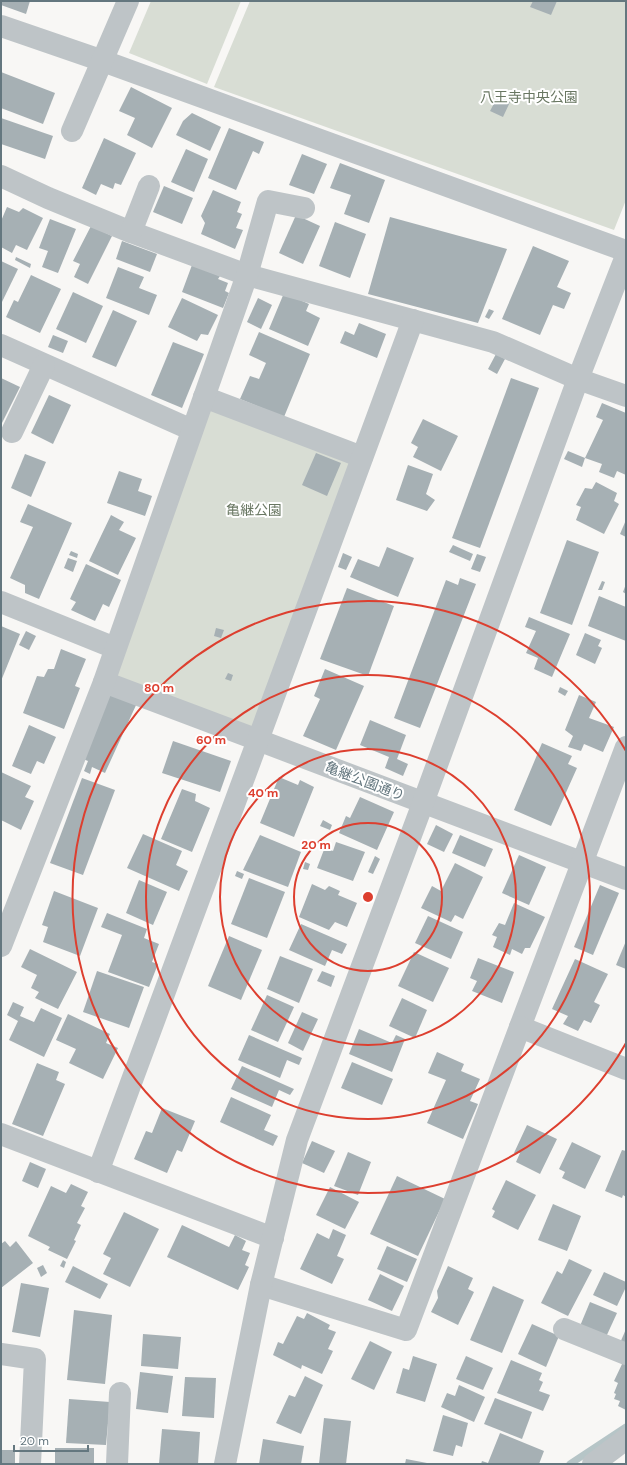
<svg xmlns="http://www.w3.org/2000/svg" width="627" height="1465" font-family="'DM Sans','Noto Sans JP',sans-serif">
  <rect width="100%" height="100%" fill="#f8f7f5"/>
  <g fill="#d8ddd4">
    <path d="M151,1H241L207,84L129,53Z"/>
    <path d="M250,1H626V200L614,230L214,87Z"/>
    <path d="M209,407L353,463L254,731L113,677Z"/>
  </g>
  <g fill="none" stroke-linecap="round" stroke-linejoin="round">
    <path stroke="#b6c5c7" stroke-width="7" d="M570,1464L626,1427"/>
  </g>
  <g fill="#a6b0b4">
    <path d="M1,1H30L26,14L1,5Z"/>
    <path d="M533,1H557L551,15L530,7Z"/>
    <path d="M1,72L55,93L43,124L1,108Z"/>
    <path d="M131,87L172,108L152,148L127,135L135,118L119,111Z"/>
    <path d="M498,96L510,102L503,117L490,111Z"/>
    <path d="M192,113L221,127L210,151L176,135L183,121Z"/>
    <path d="M1,118L53,136L45,159L1,144Z"/>
    <path d="M229,128L264,142L259,154L253,151L236,190L208,178Z"/>
    <path d="M104,138L136,153L121,185L115,183L113,189L101,184L96,195L82,188Z"/>
    <path d="M186,149L208,159L194,192L171,182Z"/>
    <path d="M302,154L327,164L314,194L289,185Z"/>
    <path d="M340,163L385,180L369,223L344,214L351,195L330,188Z"/>
    <path d="M164,186L193,198L182,224L153,212Z"/>
    <path d="M213,190L241,202L237,212L242,214L236,228L243,230L235,249L201,234L205,223L201,216Z"/>
    <path d="M7,207L19,212L23,208L43,218L27,250L16,245L12,253L1,247V221Z"/>
    <path d="M296,215L320,226L303,264L279,253Z"/>
    <path d="M390,217L507,249L478,323L368,294Z"/>
    <path d="M50,219L76,229L58,273L42,267L48,251L39,248Z"/>
    <path d="M335,222L366,234L350,278L319,266Z"/>
    <path d="M91,226L112,236L88,284L74,277L80,264L73,261Z"/>
    <path d="M122,241L157,254L150,272L116,259Z"/>
    <path d="M533,246L569,261L557,287L571,293L564,309L553,305L540,335L502,319Z"/>
    <path d="M16,257L31,264L30,268L15,260Z"/>
    <path d="M1,261L18,269L1,304Z"/>
    <path d="M192,265L220,276L218,279L228,283L225,291L229,293L223,308L182,292Z"/>
    <path d="M118,267L144,277L139,288L157,295L149,315L106,298Z"/>
    <path d="M31,275L61,289L40,333L6,317L14,300L18,302Z"/>
    <path d="M73,292L103,306L86,343L56,329Z"/>
    <path d="M284,293L309,304L306,311L320,318L308,346L269,329Z"/>
    <path d="M182,298L218,315L208,335L201,334L197,341L168,327Z"/>
    <path d="M258,298L272,305L261,329L247,322Z"/>
    <path d="M489,309L494,311L489,319L485,317Z"/>
    <path d="M113,310L137,321L116,367L92,357Z"/>
    <path d="M359,323L386,334L377,358L340,343L345,331L354,335Z"/>
    <path d="M259,332L310,354L284,417L240,399L250,376L259,379L266,363L249,355Z"/>
    <path d="M53,335L68,341L63,353L48,347Z"/>
    <path d="M173,342L204,354L182,408L151,395Z"/>
    <path d="M496,354L505,359L497,374L488,369Z"/>
    <path d="M1,378L20,387L2,423L1,422Z"/>
    <path d="M511,378L539,388L480,548L452,538Z"/>
    <path d="M49,395L71,405L53,444L31,433Z"/>
    <path d="M602,403L626,413V475L617,471L614,478L599,472L602,464L585,458L582,467L564,459L568,451L585,458L603,420L596,417Z"/>
    <path d="M423,419L458,436L441,471L413,457L418,447L411,443Z"/>
    <path d="M316,453L341,463L327,496L302,485Z"/>
    <path d="M25,454L46,462L31,497L11,488Z"/>
    <path d="M408,465L433,474L426,494L435,500L427,511L396,500Z"/>
    <path d="M119,471L142,479L138,491L152,496L145,516L107,503Z"/>
    <path d="M596,482L617,493L614,501L619,504L604,534L576,520L581,507L576,505L585,488L592,489Z"/>
    <path d="M28,504L72,523L39,599L25,593V585L10,578L33,527L20,522Z"/>
    <path d="M111,515L124,522L119,530L136,538L118,575L89,561Z"/>
    <path d="M626,520V537L620,534Z"/>
    <path d="M567,540L599,552L572,625L540,613Z"/>
    <path d="M453,545L473,554L470,561L449,552Z"/>
    <path d="M387,547L414,558L398,597L350,577L358,559L379,567Z"/>
    <path d="M71,551L78,554L77,558L69,555Z"/>
    <path d="M343,553L352,557L346,570L338,567Z"/>
    <path d="M477,554L486,557L480,572L471,569Z"/>
    <path d="M68,558L77,561L73,572L64,568Z"/>
    <path d="M86,564L121,580L109,607L103,604L95,621L71,610L76,602L70,599Z"/>
    <path d="M460,578L476,584L420,728L394,718L446,580L458,585Z"/>
    <path d="M602,581L605,582L602,590H598Z"/>
    <path d="M626,584V594L623,592Z"/>
    <path d="M347,588L394,606L368,676L320,659Z"/>
    <path d="M599,596L626,607V641L588,626Z"/>
    <path d="M529,617L570,634L552,677L534,669L538,658L526,653L536,631L525,627Z"/>
    <path d="M1,626L20,634L1,681Z"/>
    <path d="M216,628L224,630L221,638L214,636Z"/>
    <path d="M26,631L36,636L29,650L19,645Z"/>
    <path d="M585,633L601,640L598,646L602,648L595,664L576,655Z"/>
    <path d="M61,649L86,659L75,686L80,688L64,729L23,713L37,676L44,677L48,669H54Z"/>
    <path d="M325,669L364,686L336,750L303,736L320,699L314,696Z"/>
    <path d="M228,673L233,675L231,681L225,679Z"/>
    <path d="M560,687L568,691L565,696L558,692Z"/>
    <path d="M108,690L137,703L105,773L92,767L90,774L84,771L88,761L78,757Z"/>
    <path d="M579,695L596,702L589,718L614,727L603,752L584,744L581,751L568,747L573,736L565,730Z"/>
    <path d="M370,720L406,735L397,759L408,764L403,776L385,768L389,757L360,745Z"/>
    <path d="M29,725L56,737L44,764L37,761L31,774L12,766Z"/>
    <path d="M173,741L231,761L220,792L162,773Z"/>
    <path d="M542,743L572,756L568,764L577,768L551,826L514,810Z"/>
    <path d="M1,772L31,786L25,797L34,801L21,830L1,820Z"/>
    <path d="M279,777L298,785L300,780L314,787L294,837L260,823Z"/>
    <path d="M82,778L115,790L83,875L50,863Z"/>
    <path d="M182,789L196,794L195,801L210,808L192,852L161,839Z"/>
    <path d="M360,797L394,812L377,850L339,833L346,816L350,818Z"/>
    <path d="M323,820L332,825L330,830L320,826Z"/>
    <path d="M436,825L453,834L444,852L427,844Z"/>
    <path d="M143,834L182,851L176,865L188,871L179,891L127,868Z"/>
    <path d="M260,835L301,852L288,887L243,870Z"/>
    <path d="M460,835L493,849L485,867L452,853Z"/>
    <path d="M336,842L365,852L353,881L317,868L325,847L333,851Z"/>
    <path d="M519,855L546,867L529,905L502,893Z"/>
    <path d="M375,856L380,859L373,874L368,872Z"/>
    <path d="M305,862L310,864L308,870L303,869Z"/>
    <path d="M455,863L483,877L463,919L455,915L451,922L421,908L432,886L441,891Z"/>
    <path d="M237,871L244,874L242,879L235,876Z"/>
    <path d="M249,878L285,892L267,938L231,924Z"/>
    <path d="M139,880L167,892L153,925L126,913Z"/>
    <path d="M312,884L325,890L329,886L340,891L338,895L357,903L347,927L335,922L329,930L299,917Z"/>
    <path d="M600,885L619,893L593,955L574,947Z"/>
    <path d="M54,891L98,908L80,956L43,942L48,927L42,925Z"/>
    <path d="M514,903L545,917L530,948H525L522,954L512,949L510,955L493,947L497,937L492,935L499,923L505,925Z"/>
    <path d="M107,913L147,929L144,938L159,944L152,962L158,964L149,987L108,972L122,935L101,927Z"/>
    <path d="M428,916L463,932L451,959L415,943Z"/>
    <path d="M301,924L347,944L342,954L332,950L325,966L289,950Z"/>
    <path d="M229,936L262,950L241,1000L208,986Z"/>
    <path d="M626,941V969L616,965Z"/>
    <path d="M30,949L77,972L58,1009L35,998L39,992L31,988L37,975L21,967Z"/>
    <path d="M414,952L449,968L433,1002L398,986Z"/>
    <path d="M280,956L313,969L299,1003L267,989Z"/>
    <path d="M478,958L514,972L502,1003L472,991L477,981L470,978Z"/>
    <path d="M575,959L608,974L594,1002L600,1005L591,1023L584,1020L578,1031L563,1024L568,1016L552,1009Z"/>
    <path d="M97,971L144,987L129,1028L83,1012Z"/>
    <path d="M322,971L335,976L331,987L317,981Z"/>
    <path d="M267,995L294,1007L278,1042L251,1030Z"/>
    <path d="M402,998L427,1010L415,1038L389,1026Z"/>
    <path d="M13,1002L24,1007L20,1016L34,1022L41,1008L62,1018L44,1057L9,1040L18,1021L7,1015Z"/>
    <path d="M302,1012L318,1019L303,1051L288,1043Z"/>
    <path d="M68,1014L110,1034L106,1043L118,1048L103,1079L69,1063L76,1049L56,1040Z"/>
    <path d="M359,1029L392,1043L396,1035L405,1039L392,1072L349,1054Z"/>
    <path d="M249,1035L302,1058L299,1065L287,1060L280,1078L238,1060Z"/>
    <path d="M437,1052L464,1064L461,1071L480,1079L470,1101L478,1104L463,1139L427,1123L446,1080L428,1073Z"/>
    <path d="M352,1062L393,1079L382,1105L341,1088Z"/>
    <path d="M37,1063L59,1072L56,1080L65,1084L43,1136L12,1124Z"/>
    <path d="M242,1066L294,1089L290,1095L279,1090L272,1107L231,1089Z"/>
    <path d="M231,1097L271,1115L264,1130L278,1136L273,1146L220,1122Z"/>
    <path d="M162,1108L195,1121L182,1152L177,1150L167,1173L134,1159L146,1131L152,1133Z"/>
    <path d="M527,1125L557,1139L540,1174L516,1162L520,1153H514Z"/>
    <path d="M312,1141L335,1151L324,1173L302,1163Z"/>
    <path d="M572,1142L601,1156L585,1189L562,1178L565,1172L559,1169Z"/>
    <path d="M622,1150L626,1151V1197L623,1195L622,1198L605,1191Z"/>
    <path d="M348,1152L371,1162L358,1195L334,1186Z"/>
    <path d="M30,1162L46,1169L38,1188L22,1181Z"/>
    <path d="M397,1176L445,1199L418,1256L370,1234Z"/>
    <path d="M506,1180L536,1195L518,1230L492,1217L495,1211L492,1209Z"/>
    <path d="M71,1184L88,1192L81,1206L85,1208L77,1223L81,1225L74,1240L76,1241L67,1259L48,1250L50,1247L28,1236L51,1186L66,1193Z"/>
    <path d="M330,1187L359,1202L345,1229L316,1215Z"/>
    <path d="M553,1204L581,1216L567,1251L538,1240Z"/>
    <path d="M124,1212L159,1229L130,1287L103,1274L111,1258L103,1254Z"/>
    <path d="M182,1225L229,1247L235,1235L246,1241L242,1250L250,1253L245,1265L249,1267L238,1290L167,1257Z"/>
    <path d="M333,1229L346,1235L337,1256L344,1259L332,1284L300,1269L317,1233L329,1239Z"/>
    <path d="M5,1241L10,1247L16,1241L33,1263L1,1288V1244Z"/>
    <path d="M387,1246L417,1259L407,1282L377,1269Z"/>
    <path d="M569,1259L592,1270L568,1316L541,1303L557,1271L562,1274Z"/>
    <path d="M63,1260L66,1262L64,1268L60,1266Z"/>
    <path d="M43,1265L47,1273L41,1277L37,1268Z"/>
    <path d="M73,1266L108,1284L100,1299L65,1282Z"/>
    <path d="M448,1266L473,1278L468,1289L474,1292L458,1325L431,1312L438,1298L437,1291Z"/>
    <path d="M604,1272L626,1282V1287L617,1306L593,1295Z"/>
    <path d="M380,1274L404,1286L392,1311L368,1300Z"/>
    <path d="M21,1283L49,1288L40,1337L12,1332Z"/>
    <path d="M493,1286L524,1300L502,1353L470,1340Z"/>
    <path d="M590,1302L617,1313L606,1337L580,1326Z"/>
    <path d="M74,1310L112,1315L105,1384L67,1380Z"/>
    <path d="M307,1313L330,1325L328,1329L336,1332L328,1349L333,1351L322,1374L302,1365L301,1369L273,1355L278,1342L283,1344L297,1316L304,1319Z"/>
    <path d="M532,1324L559,1336L546,1367L518,1354Z"/>
    <path d="M626,1329V1345L620,1343Z"/>
    <path d="M143,1334L181,1337L178,1369L141,1366Z"/>
    <path d="M370,1341L392,1352L374,1390L351,1379Z"/>
    <path d="M413,1356L437,1364L425,1402L396,1393L403,1368L409,1370Z"/>
    <path d="M466,1356L493,1368L483,1390L456,1379Z"/>
    <path d="M511,1360L542,1373L539,1380L543,1382L539,1391L550,1395L543,1411L497,1393Z"/>
    <path d="M623,1362L626,1363V1410L618,1406L620,1401L614,1399L616,1394L614,1393L618,1383L614,1381Z"/>
    <path d="M140,1372L173,1376L168,1413L136,1409Z"/>
    <path d="M305,1376L323,1385L301,1434L276,1423L289,1395L295,1397Z"/>
    <path d="M185,1377L216,1378L214,1418L182,1416Z"/>
    <path d="M459,1385L485,1397L474,1422L441,1407L447,1393L455,1396Z"/>
    <path d="M495,1398L532,1412L522,1439L484,1424Z"/>
    <path d="M69,1399L110,1402L106,1445L66,1443Z"/>
    <path d="M443,1415L468,1423L462,1447L456,1445L453,1456L433,1451Z"/>
    <path d="M324,1418L351,1421L346,1464H319Z"/>
    <path d="M162,1429L200,1432L198,1464H159Z"/>
    <path d="M500,1433L544,1451L539,1464H481L482,1461L488,1463Z"/>
    <path d="M263,1439L304,1446L301,1464H259Z"/>
    <rect x="55" y="1448" width="39" height="16"/>
    <rect x="1" y="1450" width="14" height="14"/>
    <path d="M406,1459L427,1463L426,1464H405Z"/>
  </g>
  <g fill="none" stroke-linecap="round" stroke-linejoin="round">
    <g stroke="#bec4c7" stroke-width="22">
      <path d="M1,26L103,61L626,251"/>
      <path d="M72,131L128,1"/>
      <path d="M1,176L48,198L131,232L247,275L493,342L578,379L626,396"/>
      <path d="M131,232L149,186"/>
      <path d="M1,345L192,430"/>
      <path d="M204,397L362,457"/>
      <path d="M12,432L44,365"/>
      <path d="M1,602L115,648"/>
      <path d="M104,682L626,879"/>
      <path d="M626,747L520,1027L626,1069"/>
      <path d="M1,946L104,682L247,275L268,201L304,208"/>
      <path d="M1,1134L273,1238"/>
      <path d="M98,1172L258,740L413,320"/>
      <path d="M261,1285L406,1330L520,1027"/>
      <path d="M564,1329L626,1354"/>
      <path d="M1,1354L35,1359L30,1464"/>
      <path d="M117,1464L120,1393"/>
      <path d="M225,1464L261,1285L297,1140L423,803L578,379L626,256"/>
      <path d="M593,1464L626,1439"/>
    </g>
  </g>
  <g fill="none" stroke="#dd3f2f" stroke-width="2">
    <circle cx="368" cy="897" r="74"/>
    <circle cx="368" cy="897" r="148"/>
    <circle cx="368" cy="897" r="222"/>
    <path d="M626 1043A296 296 0 1 1 626 751"/>
  </g>
  <g text-anchor="middle" stroke-width="4" stroke-linejoin="round" paint-order="stroke">
    <g font-size="14" fill="#697762" stroke="#fff">
      <text x="529" y="102">八王寺中央公園</text>
      <text x="254" y="515">亀継公園</text>
    </g>
    <g font-size="14" fill="#64777f" stroke="#fff">
      <text transform="translate(365 781) rotate(21)" y="5">亀継公園通り</text>
    </g>
  </g>
  <circle cx="368" cy="897" r="6" fill="#dd3f2f" stroke="#fff" stroke-width="2"/>
  <g font-size="12" text-anchor="middle" font-weight="bold" fill="#dd3f2f" stroke="#fff" stroke-width="4" stroke-linejoin="round" paint-order="stroke">
    <text x="159" y="692">80 m</text>
    <text x="211" y="744">60 m</text>
    <text x="263" y="797">40 m</text>
    <text x="316" y="849">20 m</text>
  </g>
  <rect width="627" height="1465" fill="none" stroke="#64777f" stroke-width="4"/>
  <path d="M14 1445v6h74v-6" fill="none" stroke="#64777f" stroke-width="2"/>
  <text x="20" y="1445" font-size="12" fill="#64777f" stroke="#ffffff" stroke-width="3" paint-order="stroke">20 m</text>
</svg>
